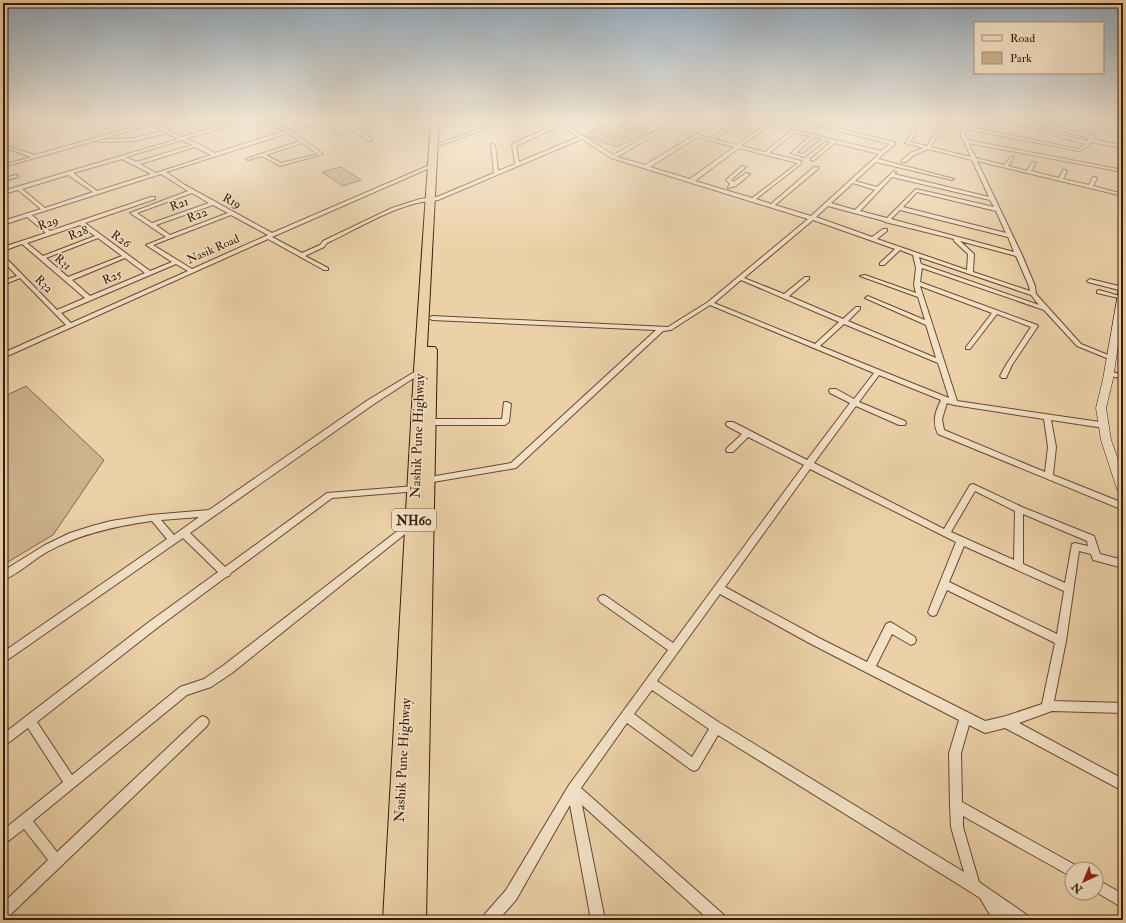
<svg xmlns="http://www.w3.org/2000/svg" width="1126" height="923" font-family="'IM FELL Double Pica',serif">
  <rect width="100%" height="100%" fill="#ecd1a8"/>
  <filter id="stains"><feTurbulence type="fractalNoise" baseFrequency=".005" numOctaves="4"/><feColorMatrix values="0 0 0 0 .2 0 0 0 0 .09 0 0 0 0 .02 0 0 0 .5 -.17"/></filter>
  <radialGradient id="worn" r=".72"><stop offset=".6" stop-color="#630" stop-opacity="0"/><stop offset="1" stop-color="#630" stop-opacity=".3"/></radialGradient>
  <g fill="#cdb28d" stroke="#82664c">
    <path d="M626,121L653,131L616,147L583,135L610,122L618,125Z"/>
    <path d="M341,167L361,180L343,186L322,172Z"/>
    <path d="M26,386L104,460L53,535L3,565V397Z"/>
  </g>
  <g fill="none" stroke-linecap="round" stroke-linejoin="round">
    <g stroke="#654832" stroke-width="2">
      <g id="street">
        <path d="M142,120H147L152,122L166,120L155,124L182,137L240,120H246L186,139L199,144L215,153L285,131L264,120H269L289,130L320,120H326L321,122L342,133V135H340L318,123L292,131L323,154L280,166L262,156L248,160L246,159L300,141L289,133L166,172L185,185L272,233L430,165L434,166L272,237L302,253L320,245L323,241L392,208L420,199L437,197L494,173L491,144L495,145L498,171L515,164L512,144L558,123L554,120H559L569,126L585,120H591L571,128L613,155L663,127L642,120H648L666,126L676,120H681L670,127L696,135L719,120H724L700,136L709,138L738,120H743L714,139L737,145L764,125L746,120H753L881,151L890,144L794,120H801L895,142V144L878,159L954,179L952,180L876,162L855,181L877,187L894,171L896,172L894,174L989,197L972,160L928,149L914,155L906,162H902V160L910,153L923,148L905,143L914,131L917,132L910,142L927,146L939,127H941L931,147L971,157L961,136L962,127L935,120H942L962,124V120H966V126L1078,149L1085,144L1038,131L1040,130L1087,141L1090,138L1018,120H1025L1094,136L1093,139L1123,146V148L1091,142L1088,146L1079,151L966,129L965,136L967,140L1123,170V172L968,143L976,158L1004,165L1012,156L1014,157L1008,166L1027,171L1032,162H1034L1036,163L1031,171L1059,178L1063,170H1065L1067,171L1063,179L1089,185L1093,177H1095L1097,178L1093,186L1123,194V196L977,161L1022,255L1035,286L1036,294L1081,344L1113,357V359H1109L1077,346L1044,310L922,268L920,282L1037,325L1038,326L1012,365L1006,378H1002L1000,376L1006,365L1031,327L997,314L970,349H966V347L992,313L920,286L957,401L1107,423L1108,425L1104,428L1051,420L1056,447L1053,475L1123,503V510L938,434C932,422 935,412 941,400L879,375L859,402L905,421L906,423L905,425H899L856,406L814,463L944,529L970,485L973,484L1022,507L1094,536L1100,554L1123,560V568L1093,560L1091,554L1079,551L1066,641L1054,701L1123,703V713L1052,711L1019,723L1123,779V791L1005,728L985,733L969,725L961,753L962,802L1077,866L1078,869H1072V877L963,816V827L979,882L1027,915L1029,920H1011L1006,917L1008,920H993L980,898L969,891L718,735L698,769L694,771L690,769L627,723L581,788L724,915L726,920H709L582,805L605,920H591L570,805L516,900L498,920H482L484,915L506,890L569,785L668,650L600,602L598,599L600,596L603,595L606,596L673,643L804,465L748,437L733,452H727L726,450L727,448L742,434L727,426L726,424L727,422H733L807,460L850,403L830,393L829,391L830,389H836L854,399L874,373L710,305L671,330L663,331L516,468L427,483L424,482L423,480L424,478L511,463L656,330L432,320L429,318L432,316L668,327L708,302L808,219L611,158L582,139L438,200C398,202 362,227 327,243L324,247L305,256L328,268V270H324L268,239L3,358V353L66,325L20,278L3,285V281L17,276L3,261V256L5,257L57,310L85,298L22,244L3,251V247L46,233L27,217L3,225V221L41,209L18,190L3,194V191L178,139L167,133L134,141L100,142L98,141L100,140L134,138L163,131L151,125L3,167V165L31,157L3,147V145L35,155L148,123ZM561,125L579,137L519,162L516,146ZM768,126L790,132L765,152L741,146ZM667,128L693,136L645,165L617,157ZM794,133L810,136L791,153L804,157L826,140L831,142L811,159V160L813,161L835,143L879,154L811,216L775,205L818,169V167H814L771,204L756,199L801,164V161L769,153ZM697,137L734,147L690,179L650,167ZM814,137L822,139L803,154L796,153ZM182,140L192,145L136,162L126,157ZM302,143L318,154L281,163L266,155ZM195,147L211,155L156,173L140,164ZM739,148L797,163V164L752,198L695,181ZM122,159L151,174L97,191L73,173ZM161,174L188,191L130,213L166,237L146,245L172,262L150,271L85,223L155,199V197H151L50,231L32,215ZM68,175L93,192L45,208L22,189ZM892,177L990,200L994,207L916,189L887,218L860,211ZM853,183L875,190L855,210L831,203ZM917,192L996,211L1006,233L903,207ZM192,193L209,203L152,223L137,213ZM213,205L228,213L170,235L156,225ZM828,206L884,221L885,222L954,239V241L968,254L967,270L877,239L887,231V229H883L872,237L816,217ZM900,210L1008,237L1014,252L891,219ZM231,215L268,235L192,269L153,245ZM813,220L895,249L880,263V265H884L900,250L913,255L916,268L914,285L916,293L865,275L860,276L918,297L925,320L870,297L868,296L865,298L926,325L936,358L848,321L860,309V307H856L843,319L789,296L809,279V277H805L784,294L744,278ZM80,225L95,236L43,256L27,243ZM98,238L122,256L68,277L46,258ZM960,241L1016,256L1029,286L1030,291L973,272L974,254ZM919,257L1031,295L1039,305L921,264ZM125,258L145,273L90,296L72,280ZM176,264L188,271L71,323L61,313ZM741,280L839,322L815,344L714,303ZM844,324L938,363L949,398L820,346ZM947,403L954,405L1044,419L1048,447L1045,472L944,430L942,419ZM810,469L956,542L928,612L930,615L933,616L936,615L947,590L1055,643L1042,704L1006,716L985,721L876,666L892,634L911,645L915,643L916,640L915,637L894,624L890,622L886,624L867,662L819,638L725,587ZM975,491L1015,511L1014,560L951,532ZM1023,514L1087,541L1088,546L1075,543L1072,544L1065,583L1023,564ZM964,546L1064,591L1057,634L949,582ZM720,594L811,644L959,720L949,753L950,805L951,827L964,872L720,723L657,681ZM652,690L709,729L692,757L634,714Z"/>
        <path d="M255,120H262L252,123L250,122Z"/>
        <path d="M373,120H379L366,124L371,127V129L360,132L372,139V141H368L354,132L367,128L362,125V123Z"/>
        <path d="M504,120H510L441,145L437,144Z"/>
        <path d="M702,120H707L703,123H701Z"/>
        <path d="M995,120H999L994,126H992Z"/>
        <path d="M1003,120H1010L1028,125L1026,126Z"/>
        <path d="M1053,120H1061L1076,124L1074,125Z"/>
        <path d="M1093,120H1101L1123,125V127Z"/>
        <path d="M742,166L746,167L731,180L734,182L746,173L750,174L736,186L728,188V187L730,184L726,180Z"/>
        <path d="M16,175L18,176V177L3,181V178Z"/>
        <path d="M1090,279L1123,287V291L1088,282L1087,281Z"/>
        <path d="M1099,290L1123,297V299L1097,293V291Z"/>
        <path d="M421,368H423L426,370L374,404L190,533L225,567L327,493L415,486L418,487L419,489L418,491L332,498L231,573L229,576L226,577L157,628L37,722L72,775L180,687L204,679L224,665L409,522L412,521L415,522L416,524L415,526L232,673L211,687L187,695L33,821L57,852L199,718L203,716L207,718L209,722L207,726L8,917L3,919V903L48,860L24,829L7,842L3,844V830L63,782L28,728L3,747V734L149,622L218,572L183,538L3,663V652L167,539L152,521C115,526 79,534 47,552C33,560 17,575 3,580V571L45,545L70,533L92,526L111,521L150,515L209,510L368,400ZM199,517L174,535L161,520Z"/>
        <path d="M1107,371H1109L1123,375V379L1107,375L1106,373Z"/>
        <path d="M504,402H507L511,404L509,422L505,425H429L425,422L429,419H502Z"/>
        <path d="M1096,879L1123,894V908L1096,892Z"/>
      </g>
    </g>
    <g stroke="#381b0a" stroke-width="1">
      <path id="secondary" d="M1120,283H1123V312L1113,379L1106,408L1111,440L1123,473V493L1119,492L1117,489L1101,440L1096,408L1103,379Z"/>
    </g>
    <g stroke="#381b0a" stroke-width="2">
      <path id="highway" d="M431,120H439L427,347H435L437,350L426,920H383L414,370Z"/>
    </g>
    <use href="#street" fill="#f3e1c6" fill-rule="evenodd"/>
    <use href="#secondary" fill="#f3e1c6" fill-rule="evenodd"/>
    <use href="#highway" fill="#ecd1a8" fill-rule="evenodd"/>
  </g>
  <linearGradient id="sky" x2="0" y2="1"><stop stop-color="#91a7b9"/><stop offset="0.48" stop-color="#f6ead8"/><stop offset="1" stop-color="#f6ead8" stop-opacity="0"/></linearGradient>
  <rect width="1126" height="249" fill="url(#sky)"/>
  <g text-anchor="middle" stroke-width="3" stroke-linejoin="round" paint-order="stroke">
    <g font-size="12" fill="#381b0a" stroke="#f3e1c6">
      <text transform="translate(232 201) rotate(29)" y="4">R19</text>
      <text transform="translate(179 204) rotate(-20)" y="4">R21</text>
      <text transform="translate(197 215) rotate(-21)" y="4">R22</text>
      <text transform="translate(48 223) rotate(-19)" y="4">R29</text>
      <text transform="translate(78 233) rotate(-21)" y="4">R28</text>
      <text transform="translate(121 239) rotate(36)" y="4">R26</text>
      <text transform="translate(213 249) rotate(-24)" y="4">Nasik Road</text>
      <text transform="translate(63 262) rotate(40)" y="4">R31</text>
      <text transform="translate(112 277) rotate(-23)" y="4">R25</text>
      <text transform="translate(44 284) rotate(45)" y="4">R32</text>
    </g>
    <rect fill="#f3e1c6" stroke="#705642" stroke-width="1" x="392" y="509" width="44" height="22" rx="3"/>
    <g font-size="13" font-weight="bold" fill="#381b0a">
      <text x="414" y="525">NH60</text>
    </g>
    <g font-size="14" fill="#381b0a" stroke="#f3e1c6">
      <text transform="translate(417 436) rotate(-88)" y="5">Nashik Pune Highway</text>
      <text transform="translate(402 760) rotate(-87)" y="5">Nashik Pune Highway</text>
    </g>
  </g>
  <rect width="1126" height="923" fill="none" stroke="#ecd1a8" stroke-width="16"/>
  <rect x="4" y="4" width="1118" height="915" fill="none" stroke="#381b0a" stroke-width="2"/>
  <rect x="8" y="8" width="1110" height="907" fill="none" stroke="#381b0a"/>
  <rect x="974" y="22" width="130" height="52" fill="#f3e1c6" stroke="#a8927b"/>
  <rect x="982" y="35" width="20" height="6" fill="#f3e1c6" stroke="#a8927b"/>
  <text x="1010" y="42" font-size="12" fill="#381b0a">Road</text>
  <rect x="982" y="52" width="20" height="12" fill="#cdb28d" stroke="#a8927b"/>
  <text x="1010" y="62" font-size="12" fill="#381b0a">Park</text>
  <g transform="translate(1084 881) rotate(224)"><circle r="19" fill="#f3e1c6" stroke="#a8927b"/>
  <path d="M0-3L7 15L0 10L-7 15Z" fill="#8f2418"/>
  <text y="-6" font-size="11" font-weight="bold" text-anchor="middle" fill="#381b0a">N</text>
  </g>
  <rect width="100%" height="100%" filter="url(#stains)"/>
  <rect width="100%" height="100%" fill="url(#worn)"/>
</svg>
